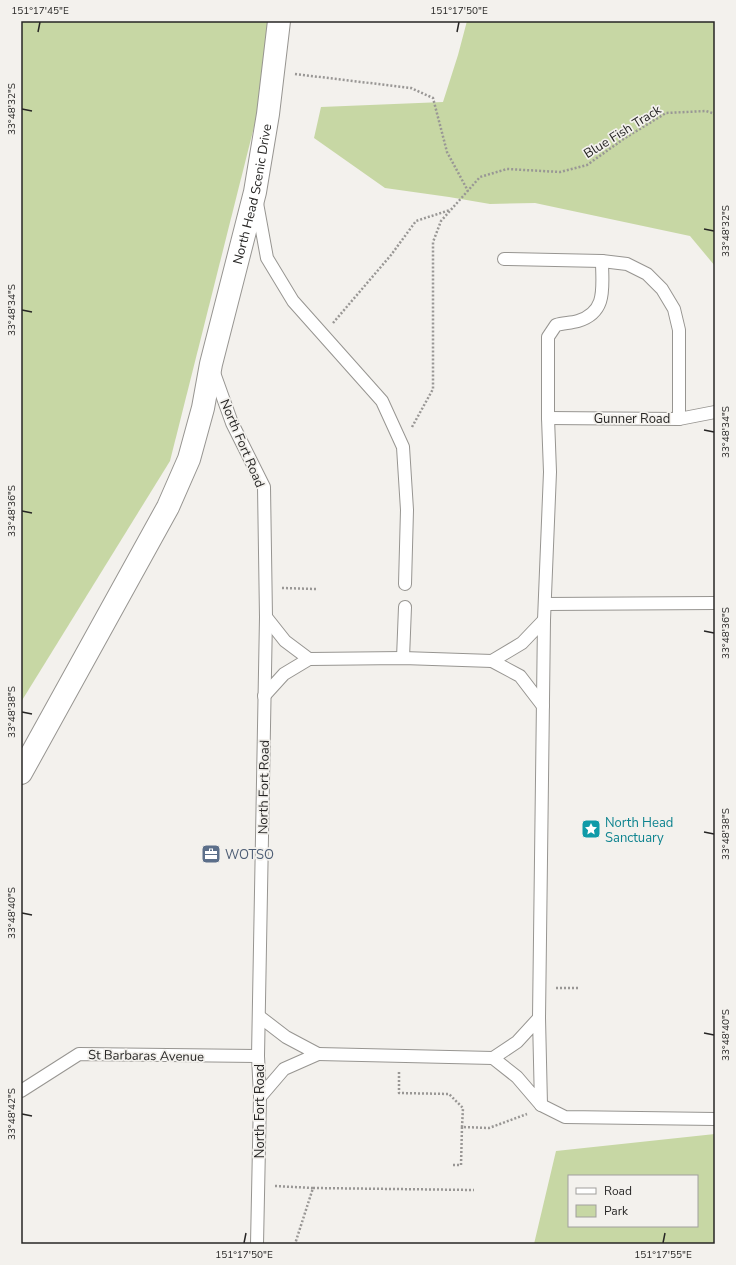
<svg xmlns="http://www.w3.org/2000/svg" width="736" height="1265" font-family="'Nunito Sans',sans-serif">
  <rect width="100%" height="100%" fill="#f3f1ed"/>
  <g fill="#c7d7a4" fill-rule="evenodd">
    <path d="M21,21H269L258,111L170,461L21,702Z"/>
    <path d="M467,21H715V266L690,236L535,203L490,204L449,197L385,188L314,138L321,107L443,102L458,55Z"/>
    <path d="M715,1134V1244H534L556,1151ZM569,1176H697V1226H569Z"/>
  </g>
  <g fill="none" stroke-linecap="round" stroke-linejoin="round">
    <g stroke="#979591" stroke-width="14">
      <g id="service">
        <path d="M257,203L267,258L293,301L382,401L403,447L407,510L405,584"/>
        <path d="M504,259L602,261L627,264L647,274L662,289L674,309L679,330V419"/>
        <path d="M213,370L232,423L264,487L266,617L258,1056L260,1097L257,1244"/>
        <path d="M548,418L679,419L715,412"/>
        <path d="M545,604L715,603"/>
        <path d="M403,658L405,607"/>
        <path d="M309,659L403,658L492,661L522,643L544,620"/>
        <path d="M492,661L520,676L543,706"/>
        <path d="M264,696L284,674L309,659L285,641L266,617"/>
        <path d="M260,1017L286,1037L318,1054L284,1069L260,1097"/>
        <path d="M539,1018L517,1042L493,1058L517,1077L541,1105L539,1018L544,620L550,472L548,418V337L556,325C563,323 571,323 578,321C608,312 602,286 602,261"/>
        <path d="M318,1054L493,1058"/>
        <path d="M21,1091L79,1054L258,1056"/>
        <path d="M541,1105L565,1117L715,1119"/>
      </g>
    </g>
    <g stroke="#979591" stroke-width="24">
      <g id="tertiary">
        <path id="s1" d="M21,773L168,507L189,459L203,408L211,364L255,192L268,114L279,21"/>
      </g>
    </g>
    <g stroke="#999795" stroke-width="2.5" stroke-dasharray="2 2" stroke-linecap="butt">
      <path d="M295,74L411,88L433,98L447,152L468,191"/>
      <path d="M333,323L391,255L416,221L450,210"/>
      <path d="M412,427L433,389V242L441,221L480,177L507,169L560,172L587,165L625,138L666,113L706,111L715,114"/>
      <path d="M282,588L316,589"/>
      <path d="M556,988H579"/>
      <path d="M399,1072V1093L449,1094L463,1108L462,1127"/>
      <path d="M453,1165H461L462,1127L489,1128L527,1114"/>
      <path d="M275,1186L313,1188L295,1244"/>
      <path d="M313,1188L474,1190"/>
    </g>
    <use href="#service" stroke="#fff" stroke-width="12"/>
    <use href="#tertiary" stroke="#fff" stroke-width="22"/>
  </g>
  <path fill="none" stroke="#272625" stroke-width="1.5" d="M38,32L40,22M457,32L459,22M22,109L32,111M704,229L714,231M22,310L32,312M704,430L714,432M22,511L32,513M704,631L714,633M22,712L32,714M704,832L714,834M22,913L32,915M704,1033L714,1035M22,1114L32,1116M244,1243L246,1233M663,1243L665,1233"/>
  <defs>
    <g id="sight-square" transform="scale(1)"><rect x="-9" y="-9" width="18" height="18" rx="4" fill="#0f9aa8" stroke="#f3f1ed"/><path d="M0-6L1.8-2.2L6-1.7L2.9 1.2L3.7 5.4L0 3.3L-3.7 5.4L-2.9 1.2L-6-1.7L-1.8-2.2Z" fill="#fff"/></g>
    <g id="office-square" transform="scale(1)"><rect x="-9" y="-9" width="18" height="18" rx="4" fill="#5c6f8a" stroke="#f3f1ed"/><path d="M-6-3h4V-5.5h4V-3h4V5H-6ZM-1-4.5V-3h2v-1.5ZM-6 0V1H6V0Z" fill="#fff"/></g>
  </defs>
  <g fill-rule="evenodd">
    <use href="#sight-square" x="591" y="829"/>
    <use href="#office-square" x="211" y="854"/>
  </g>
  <g text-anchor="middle" stroke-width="3.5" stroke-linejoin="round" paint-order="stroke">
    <g font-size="13" fill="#272625" stroke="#f3f1ed">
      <text transform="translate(622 131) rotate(-32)" y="5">Blue Fish Track</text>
      <text dy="5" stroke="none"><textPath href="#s1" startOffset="629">North Head Scenic Drive</textPath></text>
      <text x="632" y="423">Gunner Road</text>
      <text transform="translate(243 443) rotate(67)" y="5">North Fort Road</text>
      <text transform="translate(263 787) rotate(-89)" y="5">North Fort Road</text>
      <text transform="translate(146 1055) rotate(1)" y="5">St Barbaras Avenue</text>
      <text transform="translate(259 1111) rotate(-90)" y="5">North Fort Road</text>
    </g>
    <g font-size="13" fill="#0d838f" stroke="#f3f1ed" text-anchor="start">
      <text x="605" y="827">North Head<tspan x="605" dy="15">Sanctuary</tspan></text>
    </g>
    <g font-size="13" fill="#4e5e75" stroke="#f3f1ed" text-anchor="start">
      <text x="225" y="859">WOTSO</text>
    </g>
  </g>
  <rect width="736" height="1265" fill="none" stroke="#f3f1ed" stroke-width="44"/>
  <rect x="568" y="1175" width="130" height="52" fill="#f3f1ed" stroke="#a1a09d"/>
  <rect x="576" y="1188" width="20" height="6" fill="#ffffff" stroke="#a1a09d"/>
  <text x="604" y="1195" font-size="12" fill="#272625">Road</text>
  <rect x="576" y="1205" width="20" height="12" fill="#c7d7a4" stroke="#a1a09d"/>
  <text x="604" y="1215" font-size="12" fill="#272625">Park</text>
  <rect x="22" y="22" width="692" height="1221" fill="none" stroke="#272625" stroke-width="1.5"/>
  <g font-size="10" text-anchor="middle" fill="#272625">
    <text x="40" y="14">151°17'45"E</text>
    <text x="459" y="14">151°17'50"E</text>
    <text transform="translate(11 109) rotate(-90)" y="4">33°48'32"S</text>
    <text transform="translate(725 231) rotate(-90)" y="4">33°48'32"S</text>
    <text transform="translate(11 310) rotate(-90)" y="4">33°48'34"S</text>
    <text transform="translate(725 432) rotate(-90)" y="4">33°48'34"S</text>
    <text transform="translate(11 511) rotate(-90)" y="4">33°48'36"S</text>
    <text transform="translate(725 633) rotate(-90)" y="4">33°48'36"S</text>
    <text transform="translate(11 712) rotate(-90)" y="4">33°48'38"S</text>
    <text transform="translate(725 834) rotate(-90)" y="4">33°48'38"S</text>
    <text transform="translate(11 913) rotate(-90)" y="4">33°48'40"S</text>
    <text transform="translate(725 1035) rotate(-90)" y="4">33°48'40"S</text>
    <text transform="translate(11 1114) rotate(-90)" y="4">33°48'42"S</text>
    <text x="244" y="1258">151°17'50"E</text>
    <text x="663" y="1258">151°17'55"E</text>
  </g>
</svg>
